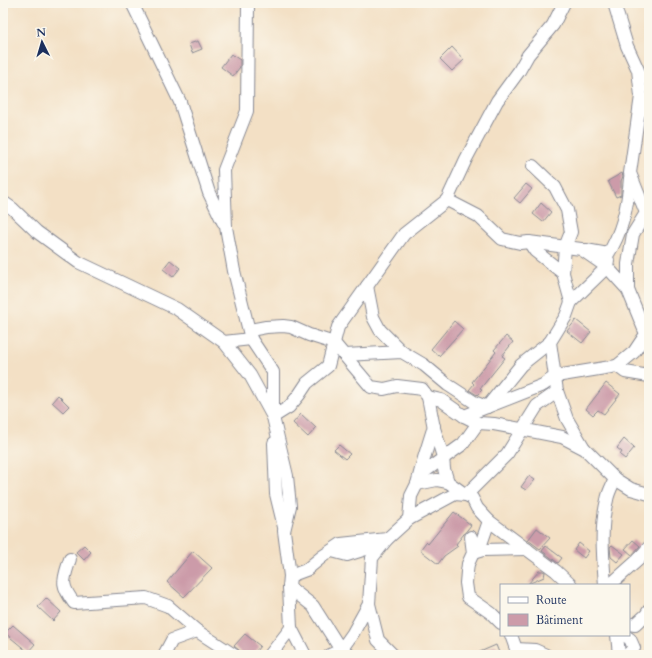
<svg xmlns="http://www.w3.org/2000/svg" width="652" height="658" font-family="Cardo,serif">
  <rect width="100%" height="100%" fill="#fbf7ec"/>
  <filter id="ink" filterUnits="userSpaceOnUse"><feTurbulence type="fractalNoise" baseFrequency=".025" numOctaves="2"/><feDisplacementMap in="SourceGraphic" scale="8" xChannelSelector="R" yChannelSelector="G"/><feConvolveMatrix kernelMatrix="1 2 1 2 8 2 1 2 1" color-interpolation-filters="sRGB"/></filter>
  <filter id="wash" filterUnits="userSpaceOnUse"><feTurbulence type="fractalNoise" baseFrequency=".012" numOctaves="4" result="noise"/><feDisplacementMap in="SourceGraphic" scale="16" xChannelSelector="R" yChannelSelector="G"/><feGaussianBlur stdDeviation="0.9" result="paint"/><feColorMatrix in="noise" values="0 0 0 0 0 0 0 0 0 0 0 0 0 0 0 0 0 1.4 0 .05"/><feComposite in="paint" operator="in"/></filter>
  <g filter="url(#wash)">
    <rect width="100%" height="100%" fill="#f3e0c5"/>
    <g id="blocks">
      <g fill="#cc9ba9">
        <path d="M198,41L202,49L192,53L189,44Z"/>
        <path d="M452,47L464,60L452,71L440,59Z"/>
        <path d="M231,54L240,60V67L233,76L221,67Z"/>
        <path d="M622,173L623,176L621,181V195L616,197L608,181Z"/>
        <path d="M526,184L532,189L520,203L514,198Z"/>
        <path d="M541,203L551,212L543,222L533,214Z"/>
        <path d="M170,260L180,268L173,277L163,269Z"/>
        <path d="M576,320L591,332L582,343L567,331Z"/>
        <path d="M454,321L463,329L439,356L431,349Z"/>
        <path d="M506,336L513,342L502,356L505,358L480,389L482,390L477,395L469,390L474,384L472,382L496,352L494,350Z"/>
        <path d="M606,383L620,394L604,414L598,410L593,415L586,409Z"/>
        <path d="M58,395L69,406L63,412L52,402Z"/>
        <path d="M301,414L316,428L308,437L293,423Z"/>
        <path d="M624,439L634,448L625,459L620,455L622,452L617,448Z"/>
        <path d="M339,445L350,454L345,459L334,450Z"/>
        <path d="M529,476L535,480L526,490L521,487Z"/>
        <path d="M454,512L471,525L456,544L458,546L444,556L438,564L420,550L426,542L428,544Z"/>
        <path d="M537,528L550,538L540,549L528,540Z"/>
        <path d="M633,540L640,546L632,555L625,549Z"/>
        <path d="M579,543L589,551L584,558L574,550Z"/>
        <path d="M84,545L91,552L84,560L76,552Z"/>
        <path d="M612,545L624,554L617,562L611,557L610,547Z"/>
        <path d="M546,546L562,558L558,563L542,551Z"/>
        <path d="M193,551L212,568L184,597L167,582Z"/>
        <path d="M539,571H543L545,572L544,577L528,584Z"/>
        <path d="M46,598L61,612L53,621L38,607Z"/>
        <path d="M13,625L35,644L28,652L5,633Z"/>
        <path d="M245,634L260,646L253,655H242L240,651L234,646Z"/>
        <path d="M496,645L500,655H473Z"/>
      </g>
    </g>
  </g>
  <g filter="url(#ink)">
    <use href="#blocks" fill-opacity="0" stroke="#878892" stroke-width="1"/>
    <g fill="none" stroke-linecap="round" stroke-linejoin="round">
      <g stroke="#878892" stroke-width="14">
        <g id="minor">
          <path d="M132,3L180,102L209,193L223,222"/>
          <path d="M248,3L247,111L224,170L226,227L234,271L251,339L273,372V417L287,476L290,506L284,531L290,576L289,587L291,628L305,655"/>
          <path d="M614,3L627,46L638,70L641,96L649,112"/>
          <path d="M533,166L555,187L567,210L571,232L565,247L563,273"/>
          <path d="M447,200L478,216L502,239L520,243L529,242L581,249L607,267L628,290"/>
          <path d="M3,202L13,209L37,232L78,262L177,309L224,342L251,339"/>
          <path d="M529,242L535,251L563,273L571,302L566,316L550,342L557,391L567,419L584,448"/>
          <path d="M586,250L608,254C623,231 628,205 630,178"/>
          <path d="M367,286L373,317L380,330L402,352"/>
          <path d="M571,302L607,267L608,260"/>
          <path d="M250,330L266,327L283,326L291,327L309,335L334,343L371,387L384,389L397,386L422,389L428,397L434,428L443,457L444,469L448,482L466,495L507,454L537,406L551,396L557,391"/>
          <path d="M224,342L250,375L273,417L289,407L299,395L307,383L328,366L338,327L404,234L447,200L466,159L497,101L519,71L528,55L553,25L564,3"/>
          <path d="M345,355L402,352L424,365L448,385L474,402L487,407L521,365L550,342"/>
          <path d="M617,366L634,352L646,334L628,290V264L633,234L646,213L630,173L641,96"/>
          <path d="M428,397L441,400L464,416L478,423L494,424L562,437L585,449L615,479L631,489L649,494"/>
          <path d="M464,416L543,385L556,376L617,366L625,372L649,376"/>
          <path d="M274,443L276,494L284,527"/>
          <path d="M420,475L463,444L478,423"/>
          <path d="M417,484L437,480L448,482"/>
          <path d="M409,519L411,496L417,484L424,458L434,426"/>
          <path d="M471,537L473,553L468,564L467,572L466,583L468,597L491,613L501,623"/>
          <path d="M332,551L347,555L372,547"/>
          <path d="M473,553L483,550L527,549"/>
          <path d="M473,553L481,544L489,521"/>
          <path d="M70,559C63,581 60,584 74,603L146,598L168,606L197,631"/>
          <path d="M290,576L306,570L323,556L341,544L387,539L409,519L455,494L466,495L472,498L477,508L489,521L556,571L571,585"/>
          <path d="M605,585C603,557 600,527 607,500C608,493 612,486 615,479"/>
          <path d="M610,585L638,560L649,547"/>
          <path d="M289,587L313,606L341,650L353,633L369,604L372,558L387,539"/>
          <path d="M369,604L378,640L393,655"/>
          <path d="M629,624L635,625L646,615L649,610"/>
          <path d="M511,635L516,649L535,650L546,655"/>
          <path d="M617,635L619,655"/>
          <path d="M624,635L630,639L634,648L627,655"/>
          <path d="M164,655L172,640L197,631L234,655"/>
          <path d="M270,655L291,628"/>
          <path d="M330,655L341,650L349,655"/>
        </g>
      </g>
      <use href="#minor" stroke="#fff" stroke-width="12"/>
    </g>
  </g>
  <rect width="652" height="658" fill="none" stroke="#fbf7ec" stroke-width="16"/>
  <rect x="500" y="584" width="130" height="52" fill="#fbf7ec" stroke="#a1a7b3"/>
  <rect x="508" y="597" width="20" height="6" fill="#ffffff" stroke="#a1a7b3"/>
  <text x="536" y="604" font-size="12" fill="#1b2f5e">Route</text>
  <rect x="508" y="614" width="20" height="12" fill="#cc9ba9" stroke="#a1a7b3"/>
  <text x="536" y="624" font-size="12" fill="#1b2f5e">Bâtiment</text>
  <g transform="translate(42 42) rotate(355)" stroke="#fbf7ec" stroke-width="3" paint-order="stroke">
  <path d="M0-3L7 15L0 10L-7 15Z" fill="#1b2f5e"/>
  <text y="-6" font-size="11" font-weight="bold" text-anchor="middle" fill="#1b2f5e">N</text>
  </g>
</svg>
